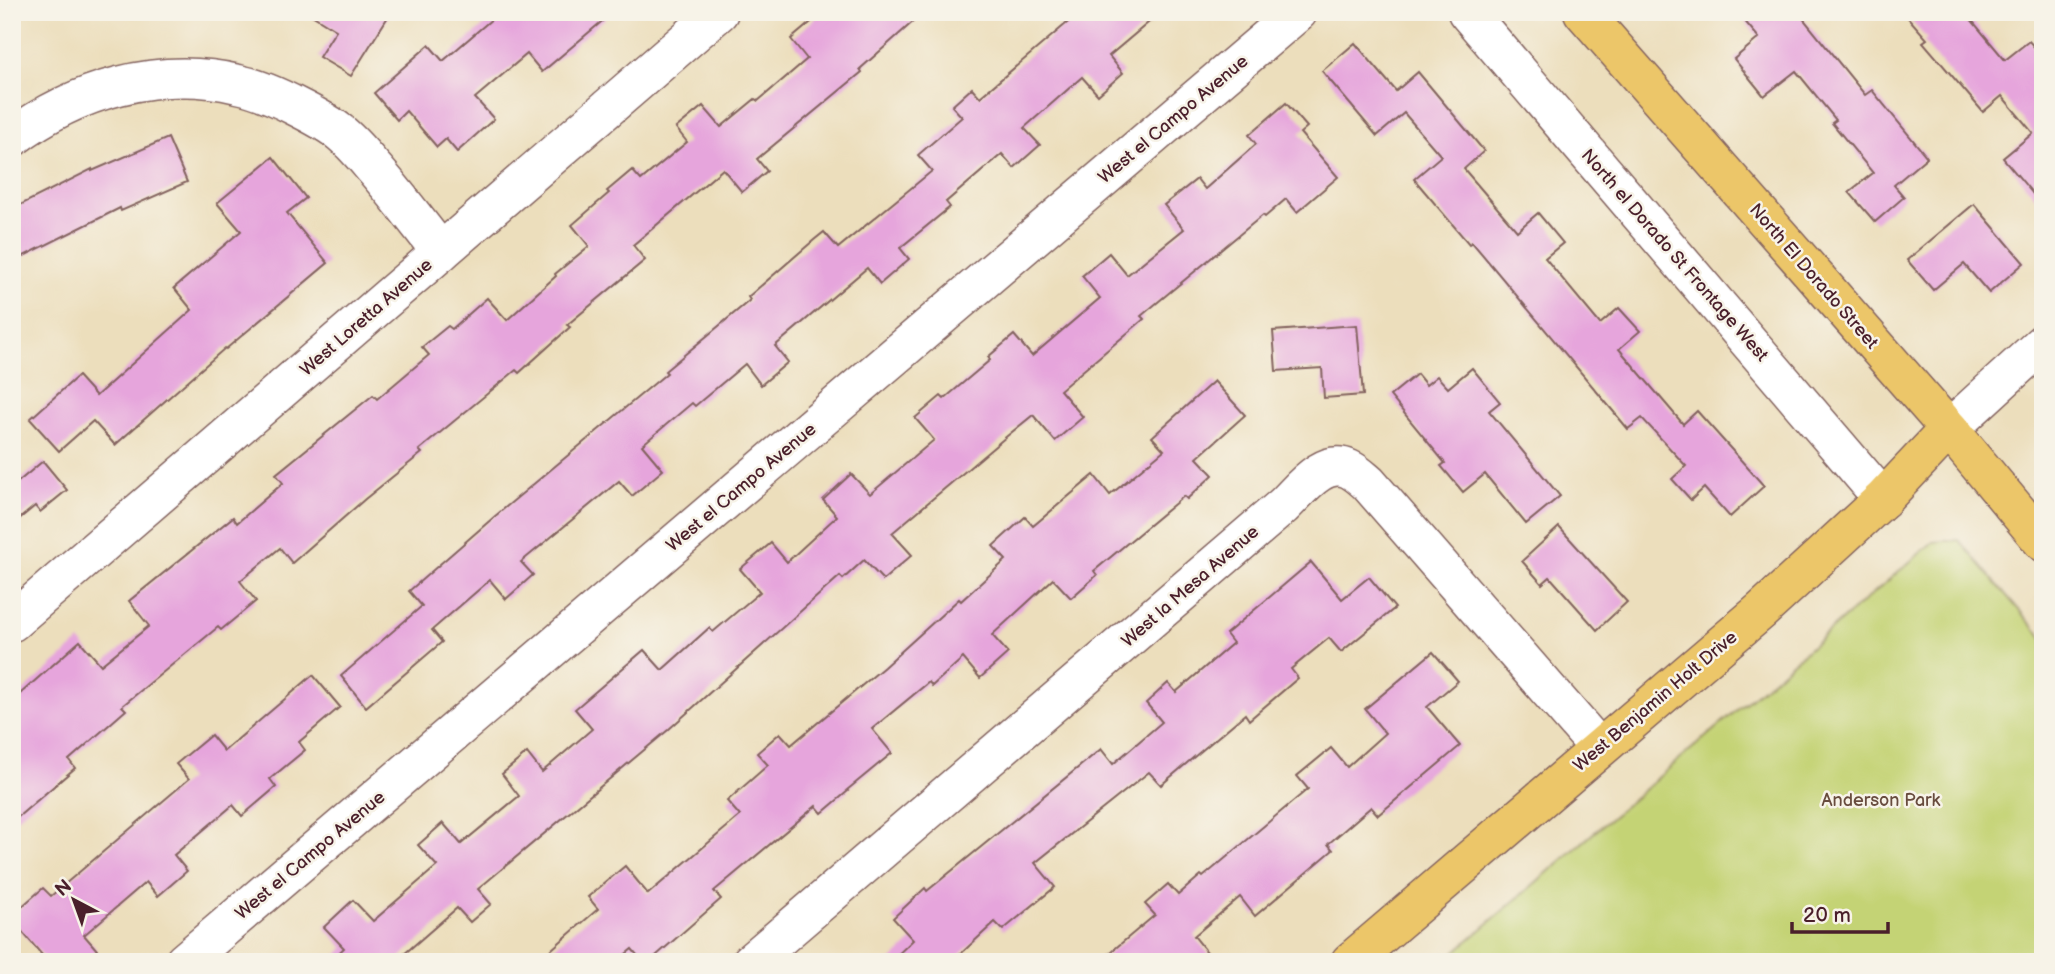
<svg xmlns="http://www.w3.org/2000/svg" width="2055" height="974" font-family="'Balsamiq Sans',sans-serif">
  <rect width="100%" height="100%" fill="#f7f3e8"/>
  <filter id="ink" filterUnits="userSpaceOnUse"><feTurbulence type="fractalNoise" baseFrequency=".0143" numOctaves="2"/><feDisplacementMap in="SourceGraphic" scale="14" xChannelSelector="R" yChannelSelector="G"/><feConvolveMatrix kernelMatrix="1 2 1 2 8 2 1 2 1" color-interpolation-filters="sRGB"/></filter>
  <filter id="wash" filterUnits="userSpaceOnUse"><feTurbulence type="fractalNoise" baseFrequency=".00686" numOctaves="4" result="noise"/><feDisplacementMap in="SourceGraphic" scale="28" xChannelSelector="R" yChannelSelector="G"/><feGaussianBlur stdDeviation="1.57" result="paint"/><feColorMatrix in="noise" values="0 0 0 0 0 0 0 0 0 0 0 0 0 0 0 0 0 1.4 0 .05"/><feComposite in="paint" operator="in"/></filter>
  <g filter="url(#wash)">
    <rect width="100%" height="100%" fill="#ecdebc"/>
    <path fill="#c4d375" stroke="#877950" stroke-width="2" d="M1959,540L2043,638V962H1443L1933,542Z"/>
    <g id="blocks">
      <g fill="#e6a5dc">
        <path d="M307,12H391L351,76L319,57L336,30Z"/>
        <path d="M500,12H613L542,72L527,54L475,98L494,119L457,152L446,139L437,147L406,111L397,120L374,93L429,45L443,61Z"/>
        <path d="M823,12H924L860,69L862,72L757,159L767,171L742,192L723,169L633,245L645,260L567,325L570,327L519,373L516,370L419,450L422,453L365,499L292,563L280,548L240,581L256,601L221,630L218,627L122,706L126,710L69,760L75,768L12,822V701L80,641L101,665L149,626L129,601L233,517L237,523L283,483L276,474L373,395L377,399L429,355L422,347L448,326L452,329L487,298L507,320L556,276L555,274L589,246L572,225L609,193L607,191L632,170L641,180L687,142L676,128L703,106L721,127L755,99L758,101L807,59L791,39Z"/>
        <path d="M1080,12H1161L1109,56L1123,73L1098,95L1082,77L1024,128L1040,145L1014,168L1002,154L946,202L950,207L900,248L909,259L880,284L867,268L775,346L788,362L761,385L745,364L695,406L692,403L642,445L663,470L632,496L619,481L521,562L533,575L506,599L490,580L432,630L442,642L366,707L341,676L422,606L409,591L494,517L667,373L665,371L750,300L748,297L814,240L824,232L838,248L932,171L918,155L962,117L952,106L972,88L980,97Z"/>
        <path d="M1737,12H1798L1865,95L1872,90L1927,157L1894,185L1904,197L1875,222L1849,192L1873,173L1832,123L1836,120L1796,71L1764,96L1734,59L1759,38Z"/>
        <path d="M1903,12H1965L2005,60L2029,41L2043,57V206L2003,158L2033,133L2002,96L1983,112L1923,42L1927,39Z"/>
        <path d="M1355,43L1396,91L1418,72L1484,151L1464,169L1517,231L1538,213L1563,243L1545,258L1600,324L1619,308L1640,331L1619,349L1683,424L1697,411L1764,486L1730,517L1704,488L1691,500L1672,479L1686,466L1642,418L1628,429L1472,242L1469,244L1414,179L1441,156L1404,113L1377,136L1322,71Z"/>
        <path d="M1286,103L1307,127L1300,133L1338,177L1297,212L1286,199L1265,217L1263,215L1141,316L1144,319L1060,390L1083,417L1055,441L1033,415L1007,436L892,533L912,555L883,580L864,560L843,579L840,576L668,730L478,889L491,904L470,922L457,908L395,962H329L344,948L324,927L353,900L373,921L437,866L418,845L443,823L461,844L519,796L502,774L527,753L542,772L592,729L575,709L644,650L662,670L709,628L713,632L760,592L740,569L771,543L787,562L837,516L823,500L851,474L870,494L934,440L915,418L941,396L944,399L990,360L988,357L1014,335L1032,356L1100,298L1082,276L1109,253L1127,275L1184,229L1164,205L1197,179L1205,189L1256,144L1249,135Z"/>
        <path d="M168,138L187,182L121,211L120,208L12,262V209L92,169V171Z"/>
        <path d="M273,157L306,198L287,213L328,263L226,349L225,348L115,445L93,421L59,451L30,419L78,376L96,396L192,310L174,288L241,231L217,203Z"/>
        <path d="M1974,204L2024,263L1989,293L1964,264L1933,290L1907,260Z"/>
        <path d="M1357,325L1363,395L1324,398L1322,368L1276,371L1273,331Z"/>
        <path d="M1472,368L1500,402L1489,411L1560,496L1526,524L1485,474L1463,492L1441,466L1445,463L1390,396L1417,374L1426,385L1437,376L1448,388Z"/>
        <path d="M1214,381L1245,415L1197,458L1213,475L1187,499L1184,496L1094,571L1097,575L1071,598L1053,579L992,635L1008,653L980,678L963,658L932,686L929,682L872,729L892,753L847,790L848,791L822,813L816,806L714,891L721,899L649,962H643L632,949L616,962H537L598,909L588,897L625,866L648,894L740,816L727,801L768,765L757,753L780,733L791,745L884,667L959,599L961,601L1006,560L993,546L1025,517L1033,526L1094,475L1110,495L1164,450L1152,437Z"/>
        <path d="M43,461L67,490L40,512L35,506L12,525V487Z"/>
        <path d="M1559,527L1627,602L1597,630L1550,577L1542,584L1522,561Z"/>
        <path d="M1311,562L1342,599L1369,577L1395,608L1341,652L1329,638L1291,669L1298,678L1249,720L1245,714L1161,785L1149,772L1035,863L1055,887L1003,930L995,922L952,962H890L913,940L893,918L925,888L927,891L1101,749L1113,764L1162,722L1146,703L1168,683L1176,692L1233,643L1226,634Z"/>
        <path d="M1433,652L1458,681L1427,707L1460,746L1378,815L1371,807L1328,844L1333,850L1255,916L1240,897L1194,936L1215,962H1099L1155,915L1145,904L1168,884L1178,895L1201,875L1203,877L1308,789L1297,776L1331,748L1347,767L1385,733L1365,709Z"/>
        <path d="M313,675L340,707L299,742L305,750L270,779L276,787L242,816L233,805L174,855L187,871L158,896L146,882L84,935L97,950L84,962H48L12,920V915L43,888L51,896L189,779L176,764L211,735L224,751Z"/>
      </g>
    </g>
  </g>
  <g filter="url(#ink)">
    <use href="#blocks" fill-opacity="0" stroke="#83625e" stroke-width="2"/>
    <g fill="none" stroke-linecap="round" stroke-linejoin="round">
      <g stroke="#83625e" stroke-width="41">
        <g id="minor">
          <path d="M1467,12L1883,499"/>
          <path d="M12,138C75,90 159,65 238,84C258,88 278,97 297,107C311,114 325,121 338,131C351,141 361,153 371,165C396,193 418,223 441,252"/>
          <path d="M1949,429L2043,343"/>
          <path d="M12,622L719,12"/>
          <path d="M184,962L1298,12"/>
          <path d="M751,962L1283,506C1300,490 1323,457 1349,469C1356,472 1362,478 1368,483L1599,748"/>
        </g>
      </g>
      <g stroke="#83625e" stroke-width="41">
        <g id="major">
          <path d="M1583,12L1949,429L2043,542"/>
          <path d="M1350,962L1761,611L1883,499L1949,429"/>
        </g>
      </g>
      <use href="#minor" stroke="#fff" stroke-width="38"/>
      <use href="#major" stroke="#ecc669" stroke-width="38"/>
    </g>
  </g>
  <g text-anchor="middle" stroke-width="5" stroke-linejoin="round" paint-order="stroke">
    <g font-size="18" fill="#4a1f2b" stroke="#f7f3e8">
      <text transform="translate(1173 119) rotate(-40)" y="6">West el Campo Avenue</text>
      <text transform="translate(1675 255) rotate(49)" y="6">North el Dorado St Frontage West</text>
      <text transform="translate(1814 276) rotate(49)" y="6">North El Dorado Street</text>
      <text transform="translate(366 317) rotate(-41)" y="6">West Loretta Avenue</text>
      <text transform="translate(741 487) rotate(-40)" y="6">West el Campo Avenue</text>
      <text transform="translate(1190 586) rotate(-41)" y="6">West la Mesa Avenue</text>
      <text transform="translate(1655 701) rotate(-40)" y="6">West Benjamin Holt Drive</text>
      <text transform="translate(310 855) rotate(-40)" y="6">West el Campo Avenue</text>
    </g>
    <g font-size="18" fill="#684c3e" stroke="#f7f3e8">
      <text x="1881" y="806">Anderson Park</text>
    </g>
  </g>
  <rect width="2055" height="974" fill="none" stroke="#f7f3e8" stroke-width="42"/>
  <g transform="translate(74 900) rotate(319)" stroke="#f7f3e8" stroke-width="5" paint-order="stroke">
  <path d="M0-5L12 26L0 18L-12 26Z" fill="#4a1f2b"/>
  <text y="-10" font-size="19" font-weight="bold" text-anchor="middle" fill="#4a1f2b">N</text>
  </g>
  <path d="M1792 922v10h96v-10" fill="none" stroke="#4a1f2b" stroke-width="3.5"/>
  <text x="1803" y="922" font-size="21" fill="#4a1f2b" stroke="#f7f3e8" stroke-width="5" paint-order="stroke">20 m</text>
</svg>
